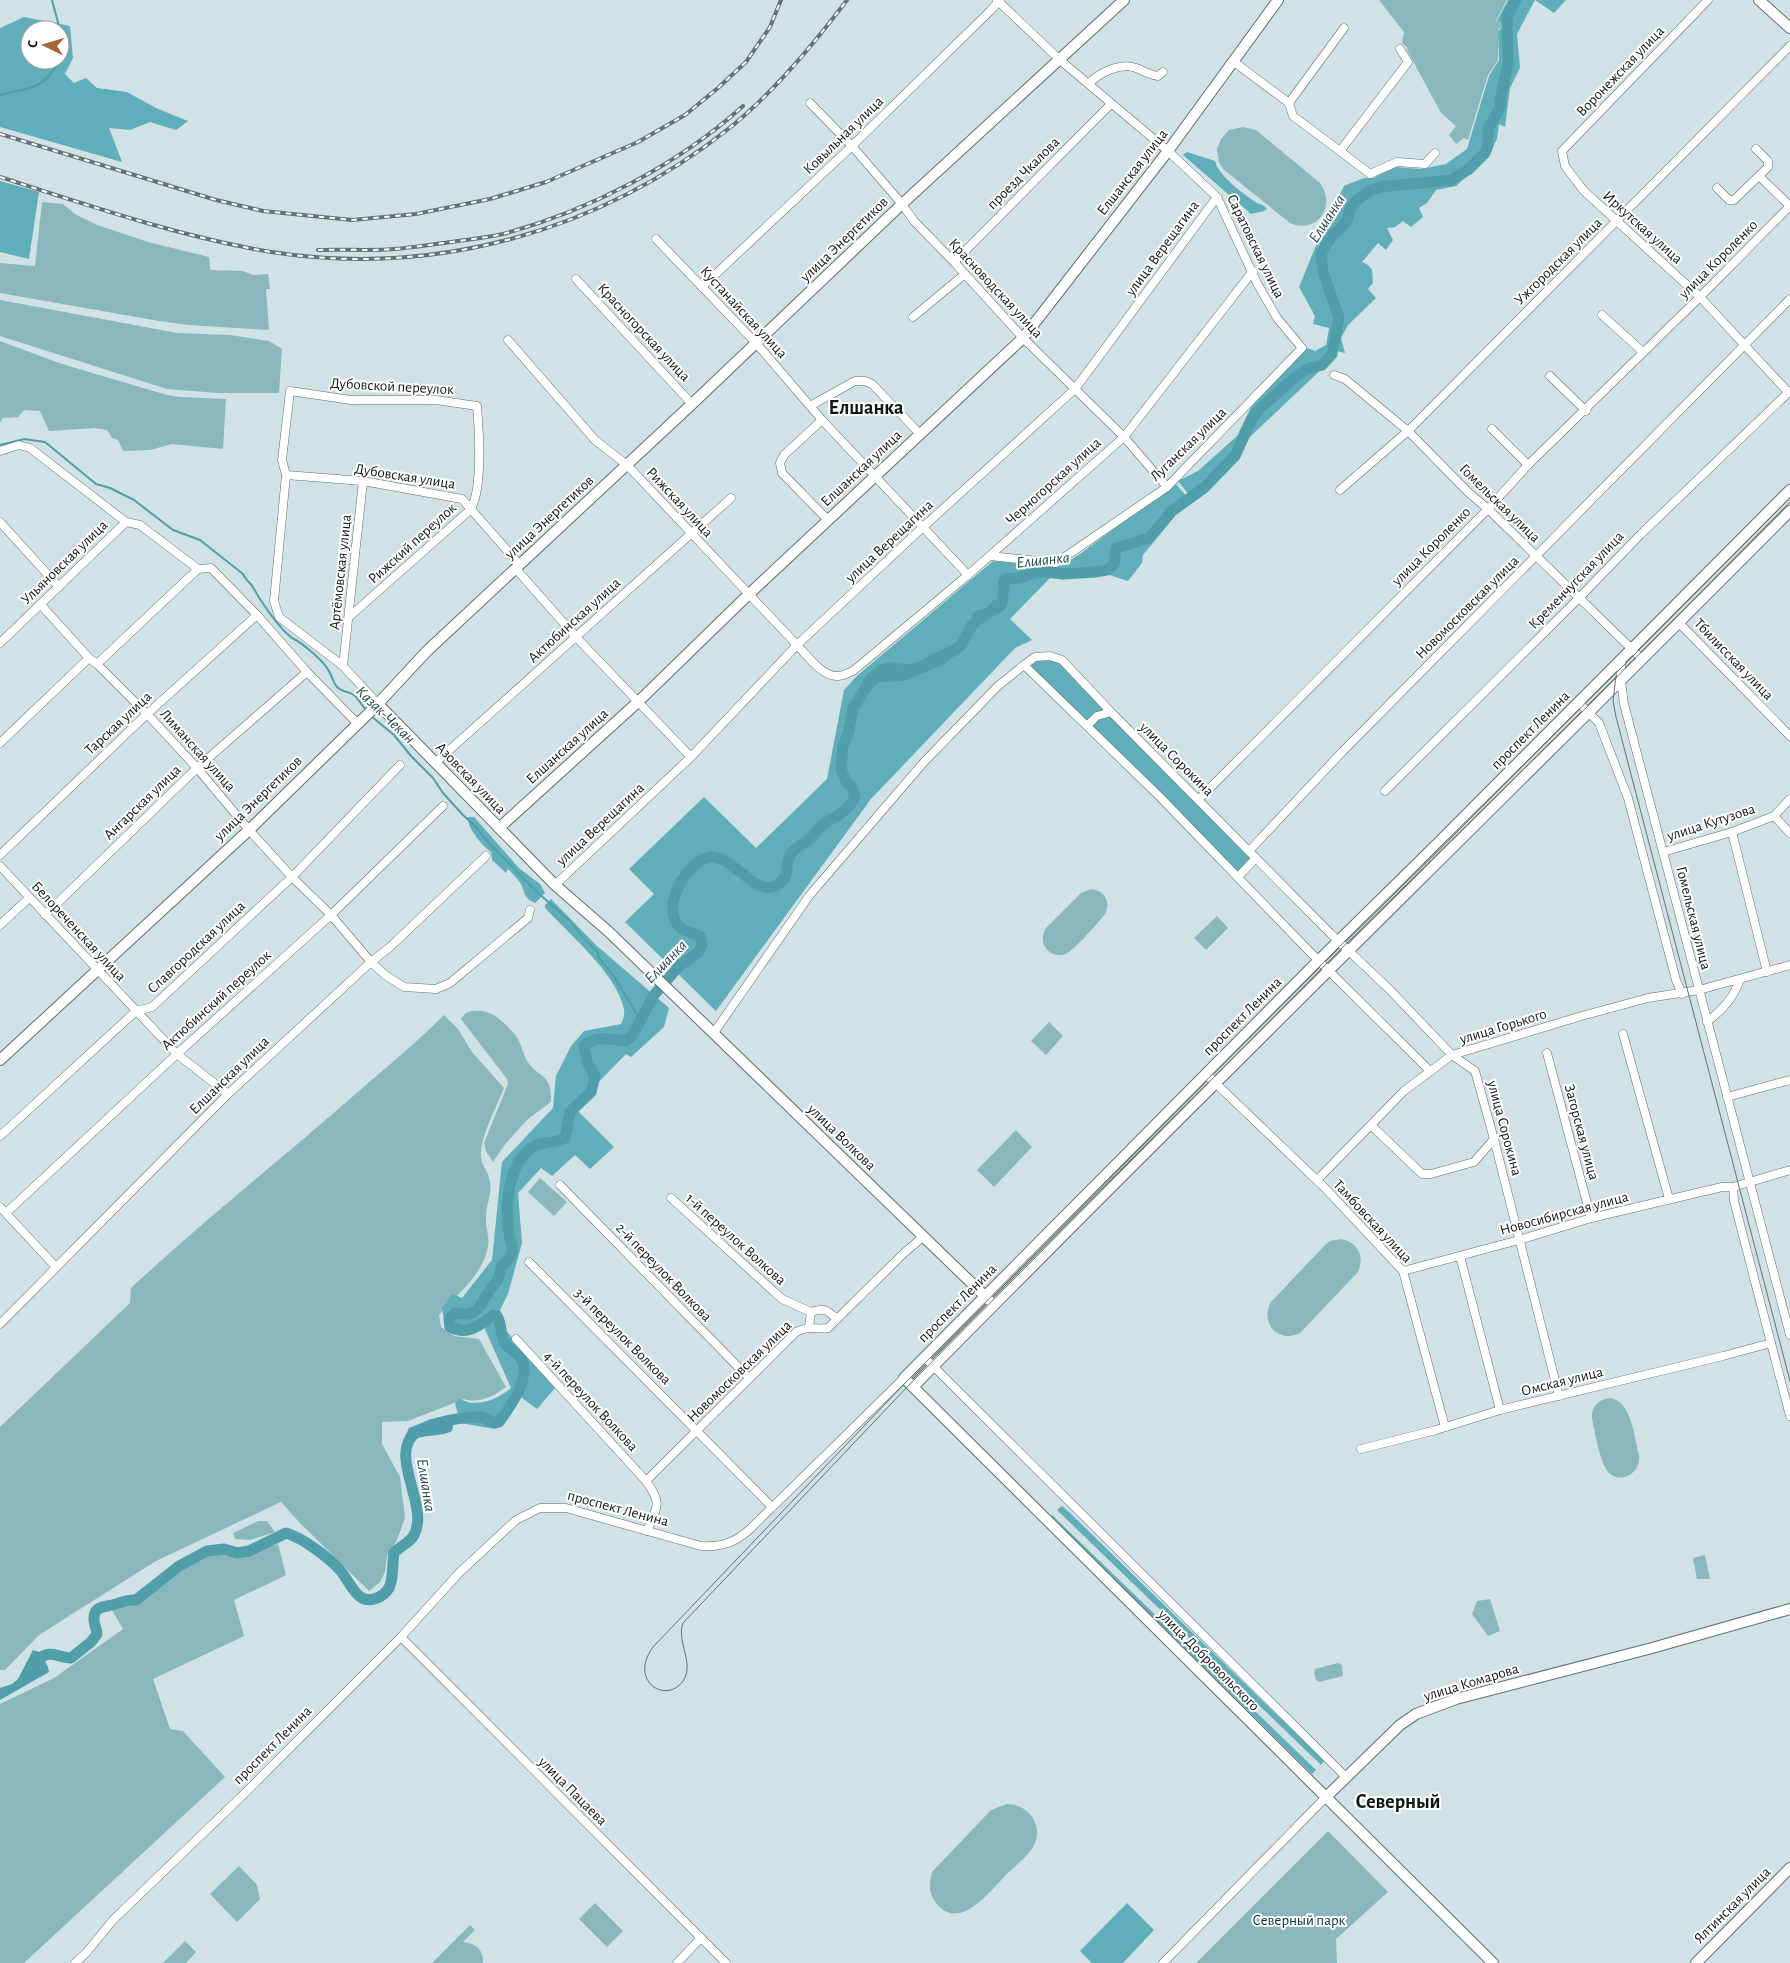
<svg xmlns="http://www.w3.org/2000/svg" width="1790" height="1963" font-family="'Alegreya Sans',sans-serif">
  <rect width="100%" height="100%" fill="#d0e2e5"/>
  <g fill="#8ab7be">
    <path d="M1379,0H1507L1496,21L1506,24L1498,30V60L1488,75L1468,140L1464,138L1456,144L1449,135L1456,126L1441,113L1407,50L1408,48L1402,43L1404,32Z"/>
    <path d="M1243,127L1256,130L1320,183C1337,206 1317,235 1290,223L1223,169L1219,162L1217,149L1221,139L1229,130Z"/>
    <path d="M42,202L63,204L75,214L97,225L148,242L209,257L210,270L243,271L253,275L268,274L270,289H266L269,330L189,325L159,321L0,293V263L35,266Z"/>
    <path d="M0,300L177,333L230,335L269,341L282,349L279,393H218L167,389L0,336Z"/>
    <path d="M0,341L62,364L167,395L180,397L226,399L223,449L172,444L150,450L123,451L118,440L112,438L107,430L95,428L49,431L40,411L24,410L18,417L3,418L0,423Z"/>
    <path d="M1091,889C1105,891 1111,902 1105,914C1099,922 1074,950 1066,954C1058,957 1049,954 1045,947C1041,940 1043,934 1046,928L1081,893Z"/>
    <path d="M1217,916L1228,928L1206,950L1194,938Z"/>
    <path d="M471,1011C476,1011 481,1010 486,1012C498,1015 512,1030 518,1039C522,1046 523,1054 527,1061C541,1080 552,1074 551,1102L528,1119L506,1143L493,1162L486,1151L484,1143L508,1084L507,1079L461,1019L466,1013Z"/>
    <path d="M444,1015L458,1029L472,1052L504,1088C497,1105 483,1133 481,1150C480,1168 489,1169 490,1182C492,1195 486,1205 486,1216C485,1226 490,1238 488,1247C482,1277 457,1293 439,1315L441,1327L454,1336L479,1339L506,1387C494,1396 479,1404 464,1399L408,1421L382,1422V1444L400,1477L405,1518L397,1540L387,1556L385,1572L380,1582L369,1591L299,1522L281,1502L156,1561L39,1635L5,1670H0V1427L130,1303L131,1288C205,1219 284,1157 359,1091C388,1066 417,1042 444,1015Z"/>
    <path d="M1049,1022L1063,1036L1046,1055L1031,1041Z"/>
    <path d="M1016,1130L1032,1147L994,1187L977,1170Z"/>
    <path d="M540,1178L567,1202L554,1216L528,1192Z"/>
    <path d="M1341,1239C1358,1242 1366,1258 1357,1273L1300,1333C1279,1344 1259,1323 1271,1302L1324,1246L1330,1241Z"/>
    <path d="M1609,1398C1632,1400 1634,1437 1639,1455C1642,1474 1617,1487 1606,1469C1599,1457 1595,1433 1592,1419C1591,1407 1598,1400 1609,1398Z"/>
    <path d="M258,1521H267L275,1532L250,1540L235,1539L233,1533Z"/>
    <path d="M278,1544L286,1575L234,1600L244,1636L153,1679L170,1729L183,1731L225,1777L24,1963H0V1704L54,1678L123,1629L112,1610L215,1551L233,1557Z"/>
    <path d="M1705,1555L1710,1579H1697L1693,1558Z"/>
    <path d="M1490,1599L1500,1631L1488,1636L1472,1614L1477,1601Z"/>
    <path d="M1338,1663L1342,1665L1343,1676L1319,1682L1316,1680L1314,1672L1315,1669Z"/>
    <path d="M1007,1804C1027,1804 1043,1823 1035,1843C1030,1855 1016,1865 1007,1874C990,1891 957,1936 934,1900C928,1891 929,1880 933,1871L991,1810Z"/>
    <path d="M1328,1831L1388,1892L1336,1939L1337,1963H1196Z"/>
    <path d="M239,1866L257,1885L260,1899L237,1922L210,1894Z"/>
    <path d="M595,1903L623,1931L607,1947L579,1919Z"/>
    <path d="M470,1925L475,1930L463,1942C476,1943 484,1950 483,1963H432Z"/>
    <path d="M185,1941L196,1952L186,1963H163Z"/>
  </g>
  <g fill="#5faeb9" fill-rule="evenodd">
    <path d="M1508,0H1566L1554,13L1535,0L1517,34L1520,68L1510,88L1505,127L1499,124L1497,139L1486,159L1456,186L1436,190L1427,203L1419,208L1423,217L1411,227L1403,221L1395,227L1387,228L1393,240L1386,250L1378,243L1362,262C1374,267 1372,270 1373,283L1368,289L1376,298L1348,325L1341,338L1345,353L1333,350L1328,356V363L1234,452L1208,487L1196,496L1194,493L1190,496L1178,481L1198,471L1237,436L1252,405L1307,348L1315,351L1326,345L1329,328L1313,324L1315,316L1299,287L1322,231L1344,186L1364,178H1374L1383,172L1395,167L1421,169L1446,164L1467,149L1489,76L1499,60L1498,31L1507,24L1497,21Z"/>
    <path d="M24,17L70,26L73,58L65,74L74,83L86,78L97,88L127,92L156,108L188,121L176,130L150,122L130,130L109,128L122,162L0,127V28ZM30,30H60V60H30Z"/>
    <path d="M1187,152L1215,161C1218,175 1242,193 1254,201C1258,205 1263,203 1267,209L1264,211L1251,214L1183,155Z"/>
    <path d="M0,181L39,192L29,259L0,252Z"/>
    <path d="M1175,483L1189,499L1143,555L1142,563L1128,581L1106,574L1056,572L1010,619L1032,640L1015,648L871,799L716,1011L625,922L654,894L629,869L704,797L756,848L827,779L844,690L858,675L993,561L1061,566L1080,554Z"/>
    <path d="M1035,657L1062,660L1256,858L1238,877L1024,665Z"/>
    <path d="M468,817H474L519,868L540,884L545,893L535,903C521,897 526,890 519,881C516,877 512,873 508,869L506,873L492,860L491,852C482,846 467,828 468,817Z"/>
    <path d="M551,899L596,945L669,1008L664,1027L631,1057L626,1054L574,1107L614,1147L590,1169L575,1155L552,1176L541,1168L518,1193L522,1243L508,1294L500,1310L503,1327L555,1388L537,1409L518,1395L495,1429L460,1423L455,1403L460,1399C477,1408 497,1400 511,1388L484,1327L459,1333L445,1325L442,1308L452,1294L462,1298L492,1260L502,1162L553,1108L556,1076L571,1046L584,1031L621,1024C623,1020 625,1014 624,1009C617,974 569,934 545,908V905Z"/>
    <path d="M1062,1506L1070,1513L1324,1761L1321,1765L1057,1510Z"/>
    <path d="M1052,1515L1316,1770L1312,1774L1175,1639L1048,1518Z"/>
    <path d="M1127,1903L1154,1930L1123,1963H1092L1080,1951Z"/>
  </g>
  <g fill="#4f9ea9">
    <path d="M1001,599C1001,608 992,615 983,616L975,624L967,638L933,666L926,664L921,669L912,672L901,669L877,675L873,685L865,691L862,689C861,684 863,679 867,675C890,651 899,671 920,661C924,660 926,657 930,655C943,649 957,645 966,633C974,622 967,609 985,609L994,600Z"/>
    <path d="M450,1415L453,1427L452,1431C444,1436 428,1435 418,1438C414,1439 411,1442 406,1444L404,1439L409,1428L431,1419Z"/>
    <path d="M33,1650L40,1652L48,1667L49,1672L0,1700V1688L12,1684L18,1679Z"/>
  </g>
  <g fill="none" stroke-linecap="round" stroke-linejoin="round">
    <g stroke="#4f9ea9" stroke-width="2">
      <path d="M52,0L60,30"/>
      <path d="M60,32L64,50L60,59"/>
      <path d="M0,95C28,88 46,89 59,60"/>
      <path d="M0,445L24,439L45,442L96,484L110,488L134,500L173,530L200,540L243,574C247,583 251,582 254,589C260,600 282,633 294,639C302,643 308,649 315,655C321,660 327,667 330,673C333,678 333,683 337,687C342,692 348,691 354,695C359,699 362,706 366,710"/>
      <path d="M371,716L394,735L411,756L433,778L443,793L463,815L474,825L487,841L538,893L569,920L585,940L597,951L599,958L613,975L641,1021"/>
    </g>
    <g stroke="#4f9ea9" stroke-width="11">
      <path d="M436,1424C446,1420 475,1415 484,1418C488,1419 491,1422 495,1423L499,1422C510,1407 532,1377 521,1358C517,1351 508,1350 504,1342C500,1334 502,1324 497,1316L493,1315C479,1326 468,1336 450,1327L449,1319L455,1313C478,1318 478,1308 489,1291C492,1287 496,1283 498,1279C500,1275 500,1271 501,1268C505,1262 510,1259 512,1252C514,1246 509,1240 509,1233C506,1211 507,1181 519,1162C536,1135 546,1148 565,1138L570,1112L591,1092L595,1076L587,1062L584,1046C594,1035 613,1039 626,1041L632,1036L654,995L680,965L699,952L702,945L700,936C695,934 687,932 682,929C657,912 687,859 711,857C733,856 755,896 775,886C794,876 782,863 793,851C798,845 806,843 812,838C815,836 815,832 818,829C831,817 845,816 855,797L853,790L845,779L841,769L843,746L848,734L853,708L869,683L878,677L905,675L940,660L961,645L972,625L977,620L1000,606C1006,597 1001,589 1005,579L1020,578L1034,573L1046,572L1063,574L1095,572L1107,570L1114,564L1116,548L1149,538L1172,511L1204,488L1235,456L1251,421L1260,408L1293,379L1307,369L1322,365L1332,354L1339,318L1323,272L1321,254L1333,234L1342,227L1348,218L1350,209L1357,200L1369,191L1380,187L1451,180L1469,169L1485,153L1488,145V129L1500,108L1501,96L1508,64L1507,17L1516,0"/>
      <path d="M32,1666C49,1647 51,1656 71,1658L91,1642L97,1634C97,1629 93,1623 94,1618C94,1607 103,1607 112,1605C121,1603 126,1599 136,1600L179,1566L207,1551L224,1549L237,1553L249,1551L286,1533C303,1538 328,1557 340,1570C347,1578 353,1593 362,1598C372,1603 384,1596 389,1588C394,1578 392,1564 394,1553C400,1546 410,1543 414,1535C430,1506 388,1456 415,1433"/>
    </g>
    <g stroke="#5e6f71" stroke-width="9">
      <g id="minor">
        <path d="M1708,0L1562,151L1565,166L1584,191L1700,297L1789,393"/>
        <path d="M1234,62L1289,103L1293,116L1340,151L1408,62L1400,49"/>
        <path d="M1089,83C1100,73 1120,62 1136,68C1144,71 1149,75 1158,76L1163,72"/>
        <path d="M810,103L852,146L902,204L914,221L954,262L1023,338L1124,437L1167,487"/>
        <path d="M1289,103L1344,28"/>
        <path d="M1340,151L1370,174L1397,162L1425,164L1435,153"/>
        <path d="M1759,176L1790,206"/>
        <path d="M1717,188L1729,200H1734L1768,167V161L1756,149"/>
        <path d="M656,239L756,343L822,420L968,575"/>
        <path d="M954,262L1111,104"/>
        <path d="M576,279L692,404"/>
        <path d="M702,287L852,146L990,11L1000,0"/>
        <path d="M1602,315L1643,352"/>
        <path d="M913,317L965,274"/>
        <path d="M508,340L595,440L627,465L797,645C807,655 822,677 838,676C843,676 848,673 853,671L968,575L1124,437L1253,271"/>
        <path d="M1334,375L1345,379L1408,431L1469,493L1488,509L1642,659"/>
        <path d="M1550,376L1586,411"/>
        <path d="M810,406L855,381H865L872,384L920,434"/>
        <path d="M822,420L784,455L780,463L782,473L828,520"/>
        <path d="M1492,429L1528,465"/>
        <path d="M0,451L19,445L30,448L126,522L140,525L198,569L211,568L257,615L307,672L357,723"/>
        <path d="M286,475L363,481L462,499L520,565"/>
        <path d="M1340,490L1408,431L1790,46"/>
        <path d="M0,522L59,587"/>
        <path d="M990,556L1056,563L1167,487L1302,348L1277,318L1257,283L1217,197L1168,151L1060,60L997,0"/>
        <path d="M516,569L576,637L691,757"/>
        <path d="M41,605L89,658L97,664L147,714L197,768L249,830L292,877L331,915L371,962L385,975L404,987L436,989L450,983L528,918L530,910"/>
        <path d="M349,617L470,510C483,491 479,430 477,406L436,400H351L290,391L282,460L286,475L274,601L279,617L343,666L378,704"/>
        <path d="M1679,623L1790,736"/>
        <path d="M0,643L126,522"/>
        <path d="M1621,660V681L1624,704L1790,1335"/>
        <path d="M97,664L198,569"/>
        <path d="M1024,665L1160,797L1310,952L1430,1071"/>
        <path d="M343,666L363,481"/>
        <path d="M1579,703L1599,723L1628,798L1676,980L1682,994"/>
        <path d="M1087,726L1097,716L1111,712"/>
        <path d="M0,743L89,658"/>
        <path d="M436,762L731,498"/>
        <path d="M1385,791L1579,598L1641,534L1790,391"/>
        <path d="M1199,799L1488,509L1528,465L1700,297L1790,206"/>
        <path d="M1774,816L1790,833"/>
        <path d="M1732,832L1767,972"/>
        <path d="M1249,851L1343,751L1790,299"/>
        <path d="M1663,852L1732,832L1774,816L1790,799"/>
        <path d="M0,855L147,714L257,615"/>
        <path d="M0,866L177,1054L228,1094"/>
        <path d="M1238,877L1256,858"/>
        <path d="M555,885L691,757L797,645L922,528L1075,389L1217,197"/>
        <path d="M45,915L197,768L307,672"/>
        <path d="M0,925L29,898"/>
        <path d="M1707,1022C1722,1010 1734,998 1740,979"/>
        <path d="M713,1034L809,896L924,762L998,686L1024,665L1035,657L1050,656L1062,660L1111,712L1330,933L1390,990L1452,1055L1475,1071L1494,1139L1559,1396"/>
        <path d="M1623,1034L1669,1199"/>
        <path d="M1547,1053L1591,1218"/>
        <path d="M1206,1074L1325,1188L1403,1271L1445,1427"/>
        <path d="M1727,1097L1790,1080"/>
        <path d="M1371,1125L1422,1174H1431L1474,1162L1494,1139"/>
        <path d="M0,1136L136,1011L152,1007L292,877L400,765"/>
        <path d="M1317,1180L1404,1091L1452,1055L1585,1015L1648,998L1699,990L1790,965"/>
        <path d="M560,1185L749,1378"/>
        <path d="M1733,1187L1734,1201L1790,1416"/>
        <path d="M671,1198L782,1299L811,1312"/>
        <path d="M0,1207L55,1266"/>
        <path d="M6,1213L177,1054L331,915L443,806"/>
        <path d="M1460,1256L1500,1410"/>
        <path d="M529,1262L772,1507"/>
        <path d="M1403,1271L1519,1240L1591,1218L1722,1187H1733L1790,1170"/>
        <path d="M0,1324L228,1094L371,962L390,947L486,856"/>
        <path d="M809,1327L811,1312C824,1307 827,1310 837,1319"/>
        <path d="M516,1339L646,1481C663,1504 657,1507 647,1531"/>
        <path d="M924,1357L1346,1777"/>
        <path d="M1361,1449L1436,1430L1500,1410L1723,1356L1771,1343"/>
        <path d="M646,1481L796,1332C809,1325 815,1330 828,1328L904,1253L923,1237"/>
        <path d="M401,1637L726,1963"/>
        <path d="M75,1963L86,1953L113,1920L245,1793L401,1637L459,1573L516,1520L540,1508H566L701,1546C722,1547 734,1543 749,1530L904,1378"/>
        <path d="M677,1963L701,1938"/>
        <path d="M1163,1963L1325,1798"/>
      </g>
    </g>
    <g stroke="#5e6f71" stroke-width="12">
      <g id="major">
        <path d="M1759,0L1790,28"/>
        <path d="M378,704L555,885L609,932L989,1300"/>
        <path d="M499,828L639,701L748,595L1023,338L1168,151L1278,0"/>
        <path d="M0,1060L249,830L374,708L427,651L692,404L902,204L1124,0"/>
        <path d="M913,1387C1203,1092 1499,804 1790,511"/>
        <path d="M1325,1798L1400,1725L1416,1714L1456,1699L1652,1648L1790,1609"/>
        <path d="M1493,1963L904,1378L1319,960L1437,844L1790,490"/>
        <path d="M1696,1963L1790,1868"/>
      </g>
    </g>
    <use href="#minor" stroke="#fff" stroke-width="8"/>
    <use href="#major" stroke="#fff" stroke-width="10"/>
    <g stroke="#667173" stroke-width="1">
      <path d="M1790,498L1621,668L1342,944L907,1381L653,1647C628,1681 666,1705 683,1681C695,1663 676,1642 683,1623L910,1384L1344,946L1585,709L1790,502"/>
      <path d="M1616,676L1613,701L1616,717L1790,1381"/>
    </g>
    <g stroke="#667173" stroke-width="4">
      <g id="rail">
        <path d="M0,134L216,200L263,211L352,220L416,214L490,199L546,182L638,142L685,115L718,88L746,62L770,27L781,0"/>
        <path d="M0,177C87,205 175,235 265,251C432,279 600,232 732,126C775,91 813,45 847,0"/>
        <path d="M318,250C343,249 369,251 394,249C418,247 442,243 466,240C478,238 491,237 503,234C588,211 678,165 743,106"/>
      </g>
    </g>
    <use href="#rail" stroke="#fff" stroke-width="2" stroke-dasharray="5.5" stroke-linecap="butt"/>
  </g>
  <g text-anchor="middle" stroke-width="4" stroke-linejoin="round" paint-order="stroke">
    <g font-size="15" fill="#101617" stroke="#fff">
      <text transform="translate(1620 71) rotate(-46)" y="5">Воронежская улица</text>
      <text transform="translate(843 135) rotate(-44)" y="5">Ковыльная улица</text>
      <text transform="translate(1132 172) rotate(-52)" y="5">Елшанская улица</text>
      <text transform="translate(1023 173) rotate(-45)" y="5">проезд Чкалова</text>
      <text transform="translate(1643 227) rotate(42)" y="5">Иркутская улица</text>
      <text transform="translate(844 239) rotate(-44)" y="5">улица Энергетиков</text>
      <text transform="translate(1256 246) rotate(64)" y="5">Саратовская улица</text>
      <text transform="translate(1162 248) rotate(-54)" y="5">улица Верещагина</text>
      <text transform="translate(1718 259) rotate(-45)" y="5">улица Короленко</text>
      <text transform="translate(1558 261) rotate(-45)" y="5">Ужгородская улица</text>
      <text transform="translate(996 288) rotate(47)" y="5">Красноводская улица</text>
      <text transform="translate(744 312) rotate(47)" y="5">Кустанайская улица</text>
      <text transform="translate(644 332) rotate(47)" y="5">Красногорская улица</text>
      <text transform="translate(392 386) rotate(3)" y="5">Дубовской переулок</text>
      <text transform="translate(1188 444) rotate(-44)" y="5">Луганская улица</text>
      <text transform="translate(861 468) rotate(-43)" y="5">Елшанская улица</text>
      <text transform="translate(405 476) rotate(9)" y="5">Дубовская улица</text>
      <text transform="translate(1053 481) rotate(-42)" y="5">Черногорская улица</text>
      <text transform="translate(680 502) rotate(47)" y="5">Рижская улица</text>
      <text transform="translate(1500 503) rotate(44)" y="5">Гомельская улица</text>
      <text transform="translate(549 517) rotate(-43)" y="5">улица Энергетиков</text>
      <text transform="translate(889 541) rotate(-43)" y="5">улица Верещагина</text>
      <text transform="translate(412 543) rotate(-42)" y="5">Рижский переулок</text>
      <text transform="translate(1431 546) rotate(-45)" y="5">улица Короленко</text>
      <text transform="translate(64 562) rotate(-44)" y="5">Ульяновская улица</text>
      <text transform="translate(340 572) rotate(-84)" y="5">Артёмовская улица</text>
      <text transform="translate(1576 580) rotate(-46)" y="5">Кременчугская улица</text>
      <text transform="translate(1467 607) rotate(-45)" y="5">Новомосковская улица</text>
      <text transform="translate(574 620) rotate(-42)" y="5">Актюбинская улица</text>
      <text transform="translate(1734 659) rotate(46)" y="5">Тбилисская улица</text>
      <text transform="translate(118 723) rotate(-43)" y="5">Тарская улица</text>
      <text transform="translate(1530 730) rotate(-45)" y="5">проспект Ленина</text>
      <text transform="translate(567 746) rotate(-42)" y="5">Елшанская улица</text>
      <text transform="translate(198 750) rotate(48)" y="5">Лиманская улица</text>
      <text transform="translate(1177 759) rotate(45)" y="5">улица Сорокина</text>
      <text transform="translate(471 778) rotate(46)" y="5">Азовская улица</text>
      <text transform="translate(258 798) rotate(-44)" y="5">улица Энергетиков</text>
      <text transform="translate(142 802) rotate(-44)" y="5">Ангарская улица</text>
      <text transform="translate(1711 822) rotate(-18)" y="5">улица Кутузова</text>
      <text transform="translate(600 824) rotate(-43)" y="5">улица Верещагина</text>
      <text transform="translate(1694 918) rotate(76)" y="5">Гомельская улица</text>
      <text transform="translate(79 931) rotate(47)" y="5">Белореченская улица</text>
      <text transform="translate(196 947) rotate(-43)" y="5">Славгородская улица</text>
      <text transform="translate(216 1000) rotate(-42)" y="5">Актюбинский переулок</text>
      <text transform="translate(1242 1016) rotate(-45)" y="5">проспект Ленина</text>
      <text transform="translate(1503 1026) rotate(-17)" y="5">улица Горького</text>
      <text transform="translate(229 1075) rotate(-44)" y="5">Елшанская улица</text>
      <text transform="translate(1505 1128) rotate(75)" y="5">улица Сорокина</text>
      <text transform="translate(1582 1132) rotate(75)" y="5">Загорская улица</text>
      <text transform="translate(842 1137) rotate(44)" y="5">улица Волкова</text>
      <text transform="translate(1564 1213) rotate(-15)" y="5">Новосибирская улица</text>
      <text transform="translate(1373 1221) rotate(47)" y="5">Тамбовская улица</text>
      <text transform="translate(736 1239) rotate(42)" y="5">1-й переулок Волкова</text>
      <text transform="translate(664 1272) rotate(46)" y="5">2-й переулок Волкова</text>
      <text transform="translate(957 1303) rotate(-45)" y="5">проспект Ленина</text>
      <text transform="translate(623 1336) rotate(45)" y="5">3-й переулок Волкова</text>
      <text transform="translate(739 1371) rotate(-44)" y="5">Новомосковская улица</text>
      <text transform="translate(1562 1381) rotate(-14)" y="5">Омская улица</text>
      <text transform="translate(591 1401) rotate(47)" y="5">4-й переулок Волкова</text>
      <text transform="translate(618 1508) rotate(15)" y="5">проспект Ленина</text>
      <text transform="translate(1209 1660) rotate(45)" y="5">улица Добровольского</text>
      <text transform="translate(1471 1682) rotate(-17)" y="5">улица Комарова</text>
      <text transform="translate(272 1745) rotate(-45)" y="5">проспект Ленина</text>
      <text transform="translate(573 1791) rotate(45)" y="5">улица Пацаева</text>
      <text transform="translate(1732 1905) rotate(-45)" y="5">Ялтинская улица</text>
    </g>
    <g font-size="15" fill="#062f34" stroke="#fff">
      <text x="1299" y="1925">Северный парк</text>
    </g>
    <g font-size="16" font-style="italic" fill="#21474c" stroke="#fff">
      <text transform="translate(1326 218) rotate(-57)" y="6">Елшанка</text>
      <text transform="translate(1043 559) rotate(-6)" y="6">Елшанка</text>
      <text transform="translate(386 714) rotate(44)" y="6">Казак-Чекан</text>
      <text transform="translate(665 961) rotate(-46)" y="6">Елшанка</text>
      <text transform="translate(427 1485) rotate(81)" y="6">Елшанка</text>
    </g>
    <g font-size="20" font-weight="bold" fill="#101617" stroke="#fff">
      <text x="866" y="414">Елшанка</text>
      <text x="1398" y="1808">Северный</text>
    </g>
  </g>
  <g transform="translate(45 45) rotate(275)"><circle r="24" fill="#ffffff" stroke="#9fa2a2"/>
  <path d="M0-4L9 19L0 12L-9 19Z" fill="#a76631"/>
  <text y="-8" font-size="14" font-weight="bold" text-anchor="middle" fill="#101617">С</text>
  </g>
</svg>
